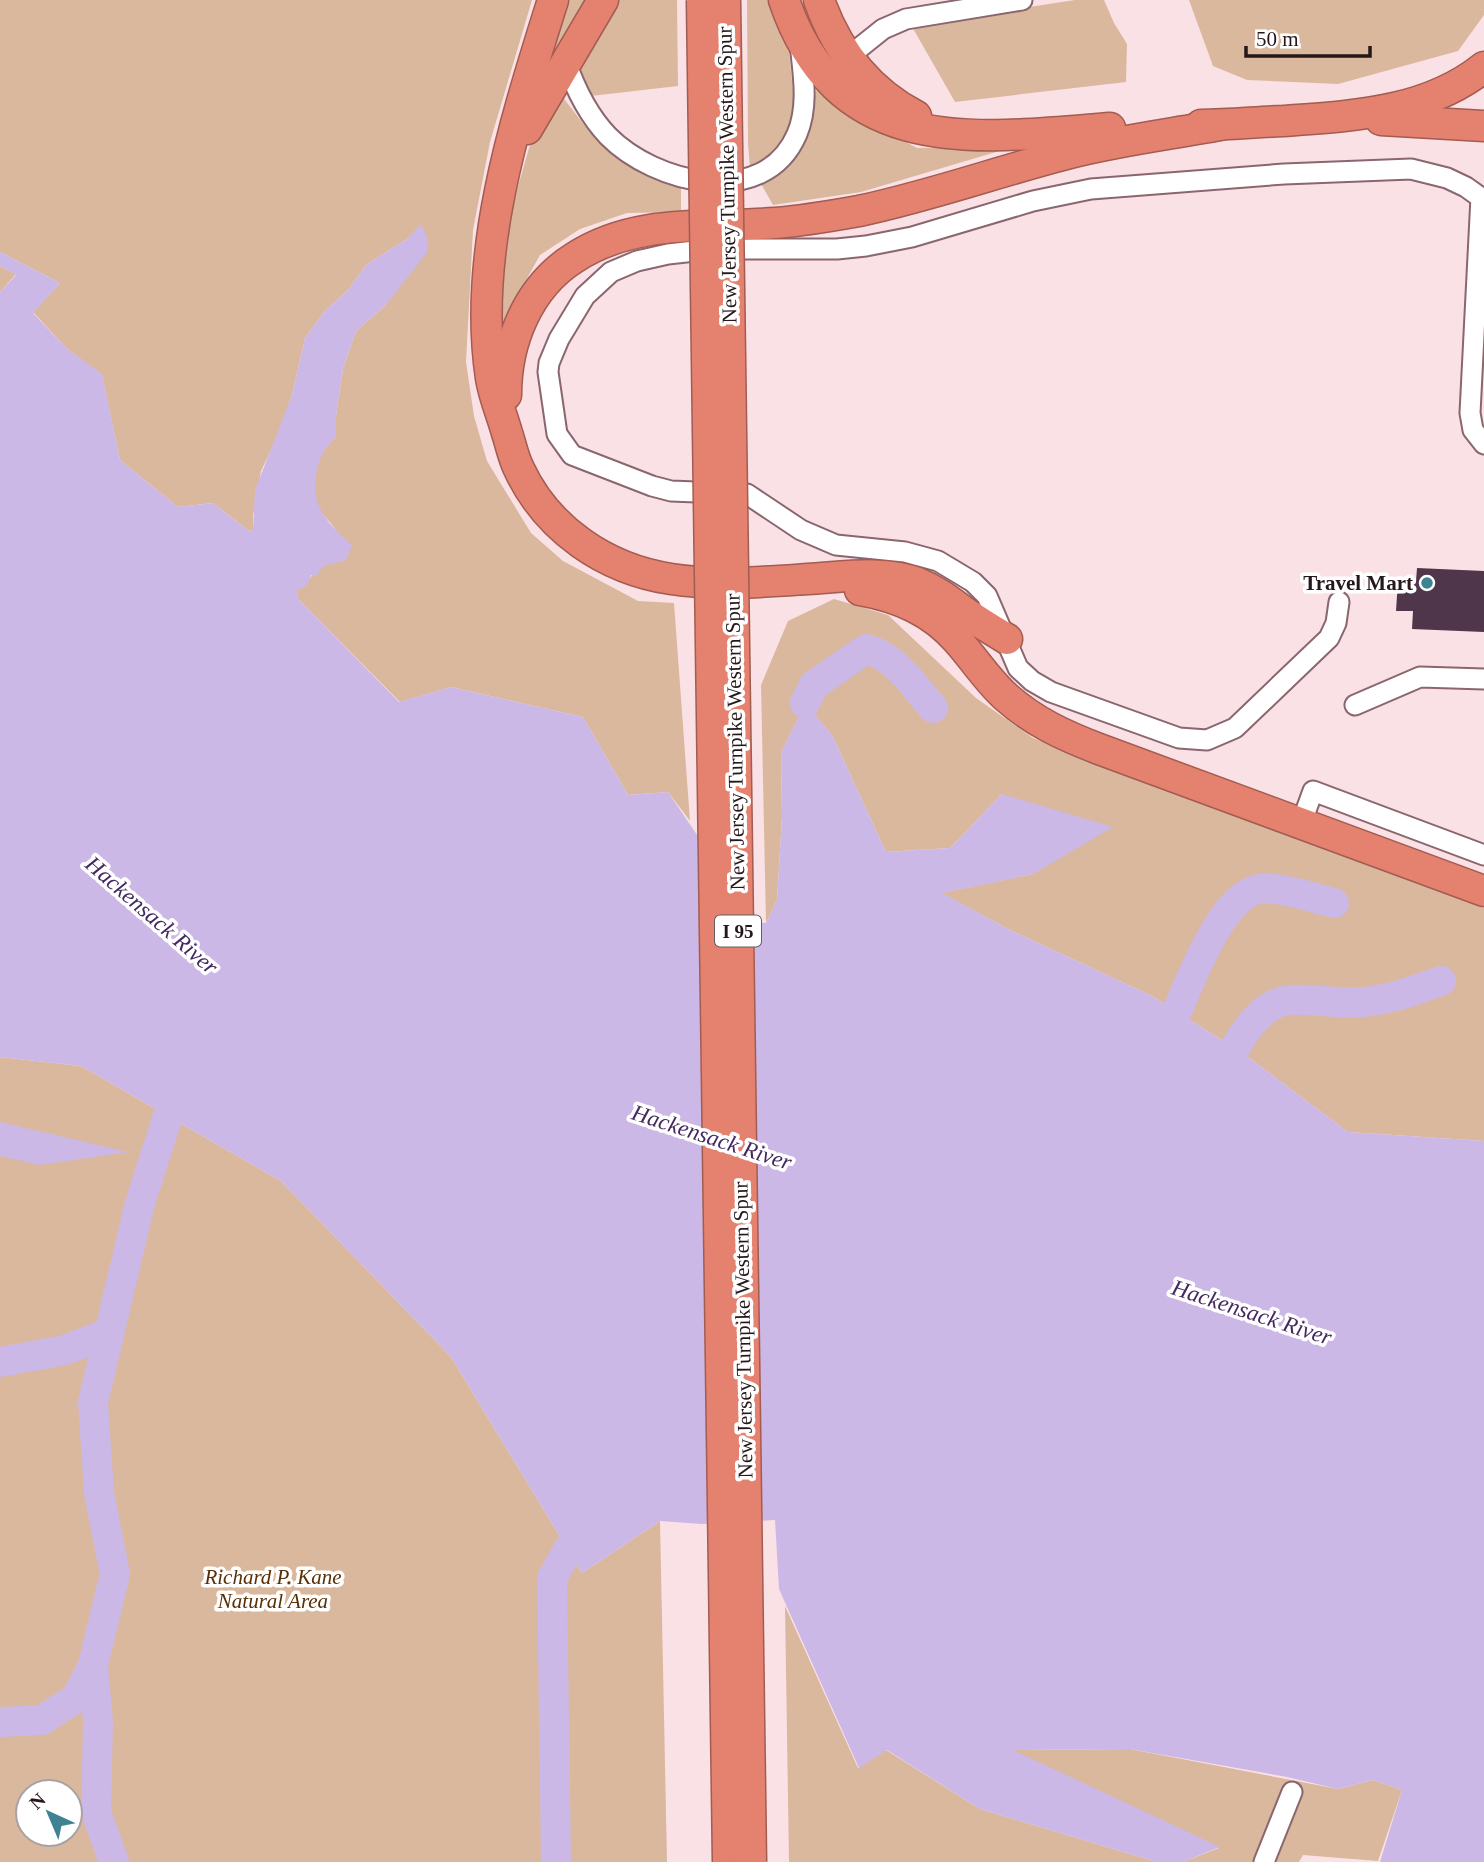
<svg xmlns="http://www.w3.org/2000/svg" width="1484" height="1862" font-family="Georgia,serif">
  <rect width="100%" height="100%" fill="#fae1e6"/>
  <g fill="#dab89d" fill-rule="evenodd">
    <path d="M0,0H532L490,142L473,230L466,362L474,416L487,461L531,533L563,561L638,601L674,603L690,821L668,792L628,795L583,717L451,687L400,702L298,599L297,590C309,583 306,583 313,574C322,563 333,562 346,560C343,550 341,538 335,529C330,521 322,515 318,507C309,484 316,452 336,437V416L343,369L356,331L386,305L421,225L407,239L367,264L348,290L324,312L305,338L292,395L278,435L261,471L253,516V530L249,531L213,503L178,507L120,460L102,375L66,348L33,312L60,283L0,252Z"/>
    <path d="M560,0H586L552,72L537,80Z"/>
    <path d="M614,0H677L678,86L591,96L580,67Z"/>
    <path d="M747,0H777L787,33L795,110L780,147L750,168L748,144Z"/>
    <path d="M1075,0H1104L1114,23L1127,44L1126,82L955,102L911,25Z"/>
    <path d="M1189,0H1484V15L1458,51L1338,84L1247,80L1213,66Z"/>
    <path d="M818,84L855,114L917,148L1013,147L861,192L773,205L760,182L803,146Z"/>
    <path d="M558,91L588,130L666,184L681,186V212L627,213L580,229L540,255L496,334L505,232L529,148Z"/>
    <path d="M0,266L16,274L0,292Z"/>
    <path d="M834,599L888,615L976,698L1033,738L1484,908V1141L1348,1132L1244,1054L1152,996L1012,931L941,893L1033,874L1002,794L950,848L886,852L832,735L805,704L781,753L782,817L777,900L766,923L761,685L788,621Z"/>
    <path d="M0,1057L81,1066L281,1181L451,1357L582,1573L660,1521L667,1862H0ZM28,1792H70V1834H28Z"/>
    <path d="M785,1606L858,1768L886,1750L980,1809L1157,1862H789Z"/>
    <path d="M1130,1749L1338,1789L1373,1780L1402,1790L1378,1861L1303,1855L1299,1862H1183L1219,1848L1011,1750Z"/>
  </g>
  <g fill="#ccb8e6">
    <path d="M421,224L427,237L428,251L386,305L356,331L343,369L336,416V437C325,446 320,457 317,470C309,505 327,523 352,545L346,560L323,566L317,576L311,575L308,584L297,591L299,600L399,702L451,687L583,717L628,795L668,792L756,922L766,923L777,900L782,817L781,753L805,703L832,735L886,852L950,848L1002,794L1113,827L1033,874L942,893L1012,931L1152,996L1244,1054L1348,1132L1484,1141V1862H1380L1402,1790L1373,1780L1338,1789L1287,1777L1130,1749L1013,1750L1220,1847L1183,1862H1157L980,1809L887,1750L859,1768L779,1589L775,1520L701,1524L660,1521L582,1573L451,1357L281,1181L81,1066L0,1057V292L16,275L0,266V252L60,283L33,313L66,348L102,374L120,460L178,507L213,503L249,531L253,530L255,490L292,395L305,338L324,312L348,290L367,264L407,239Z"/>
    <path d="M0,1122L128,1152L40,1165L0,1156Z"/>
  </g>
  <g fill="none" stroke-linecap="round" stroke-linejoin="round">
    <g stroke="#ccb8e6" stroke-width="30">
      <path d="M805,703L814,685L866,649C895,656 914,686 933,708"/>
      <path d="M1177,1011C1191,980 1222,895 1259,889C1280,886 1313,898 1334,903"/>
      <path d="M1235,1048C1275,978 1298,1006 1363,1002C1390,1000 1416,990 1441,981"/>
      <path d="M0,1362L65,1350L108,1333"/>
      <path d="M93,1665L98,1722L96,1812L114,1862"/>
      <path d="M0,1722L42,1720L76,1698L93,1665L115,1574L99,1493L93,1402L140,1203L168,1116"/>
      <path d="M556,1862L552,1578L568,1550"/>
    </g>
  </g>
  <path fill="#4f364b" d="M1417,568L1484,571V632L1412,629L1413,611H1396L1398,580L1416,581Z"/>
  <g fill="none" stroke-linecap="round" stroke-linejoin="round">
    <g stroke="#8a666e" stroke-width="23">
      <g id="minor">
        <path d="M848,57L883,29L906,19L1022,0"/>
        <path d="M566,62C575,88 588,115 608,136C654,183 764,211 797,134C809,106 803,73 800,44"/>
        <path d="M1481,197L1470,413L1473,430L1484,444"/>
        <path d="M1339,602L1336,623L1329,638L1235,728L1207,740L1179,738L1051,692L1032,681L1018,668L987,596L973,582L938,561L905,552L836,545L801,530L747,494L671,491L652,486L572,455L557,434L548,372L549,363L559,339L585,296L611,272L637,261L668,254L713,249H837L866,246L912,237L1033,201L1091,189L1284,174L1411,169L1447,178L1466,187L1484,200"/>
        <path d="M1355,705L1420,677L1484,679"/>
        <path d="M1301,824L1313,791L1484,855"/>
        <path d="M1264,1862L1292,1792"/>
      </g>
    </g>
    <g stroke="#a25c51" stroke-width="33">
      <g id="highway">
        <path d="M553,0C516,118 472,253 491,378C494,397 502,415 507,433C511,445 513,457 519,469C547,529 605,569 671,579C715,586 763,582 808,579C843,577 884,570 918,583C935,590 948,600 963,611C977,621 992,630 1007,639"/>
        <path d="M784,0C838,159 973,139 1110,128"/>
        <path d="M819,0C837,51 868,91 916,116"/>
        <path d="M1381,120L1484,126"/>
        <path d="M1201,125C1228,125 1256,122 1283,121C1352,116 1427,113 1484,67"/>
        <path d="M527,129L603,0"/>
        <path d="M506,395C506,342 528,287 574,258C635,218 706,228 775,223C803,221 831,216 859,211C931,196 1002,170 1074,152C1122,140 1171,134 1220,125"/>
        <path d="M860,590C899,597 932,611 958,641C974,659 988,681 1006,697C1034,722 1065,736 1099,749L1484,891"/>
      </g>
    </g>
    <use href="#minor" stroke="#fff" stroke-width="19"/>
    <use href="#highway" stroke="#e5816f" stroke-width="30"/>
    <g stroke="#a25c51" stroke-width="33" stroke-linecap="butt">
      <g id="highway-bridge">
        <path d="M702,0L728,1862"/>
        <path d="M725,0L751,1862"/>
      </g>
    </g>
    <use href="#highway-bridge" stroke="#e5816f" stroke-width="30"/>
  </g>
  <circle fill="#3f8293" stroke="#fff" stroke-width="2.5" cx="1427" cy="583" r="7"/>
  <g text-anchor="middle" stroke-width="7" stroke-linejoin="round" paint-order="stroke">
    <rect fill="#fff" stroke="#665d5f" stroke-width="2" x="715" y="915.5" width="46" height="31" rx="5"/>
    <g font-size="19" font-weight="bold" fill="#25171a">
      <text x="738" y="938">I 95</text>
    </g>
    <g font-size="21" fill="#25171a" stroke="#fff">
      <text transform="translate(727 175) rotate(-91)" y="7">New Jersey Turnpike Western Spur</text>
      <text transform="translate(735 742) rotate(-91)" y="7">New Jersey Turnpike Western Spur</text>
      <text transform="translate(743 1330) rotate(-91)" y="7">New Jersey Turnpike Western Spur</text>
    </g>
    <g font-size="21" font-weight="bold" fill="#25171a" stroke="#fff" text-anchor="end">
      <text x="1413" y="590">Travel Mart</text>
    </g>
    <g font-size="21" font-style="italic" fill="#583006" stroke="#fff">
      <text x="273" y="1584">Richard P. Kane<tspan x="273" dy="24">Natural Area</tspan></text>
    </g>
    <g font-size="23" font-style="italic" fill="#442961" stroke="#fff">
      <text transform="translate(152 915) rotate(41)" y="8">Hackensack River</text>
      <text transform="translate(712 1137) rotate(18)" y="8">Hackensack River</text>
      <text transform="translate(1252 1312) rotate(18)" y="8">Hackensack River</text>
    </g>
  </g>
  <g transform="translate(49 1813) rotate(316)"><circle r="33" fill="#ffffff" stroke="#a8a2a3" stroke-width="2"/>
  <path d="M0-5L12 26L0 18L-12 26Z" fill="#3f8293"/>
  <text y="-10" font-size="19" font-weight="bold" text-anchor="middle" fill="#25171a">N</text>
  </g>
  <path d="M1246 46v10h124v-10" fill="none" stroke="#25171a" stroke-width="3.5"/>
  <text x="1256" y="46" font-size="21" fill="#25171a" stroke="#ffffff" stroke-width="5" paint-order="stroke">50 m</text>
</svg>
